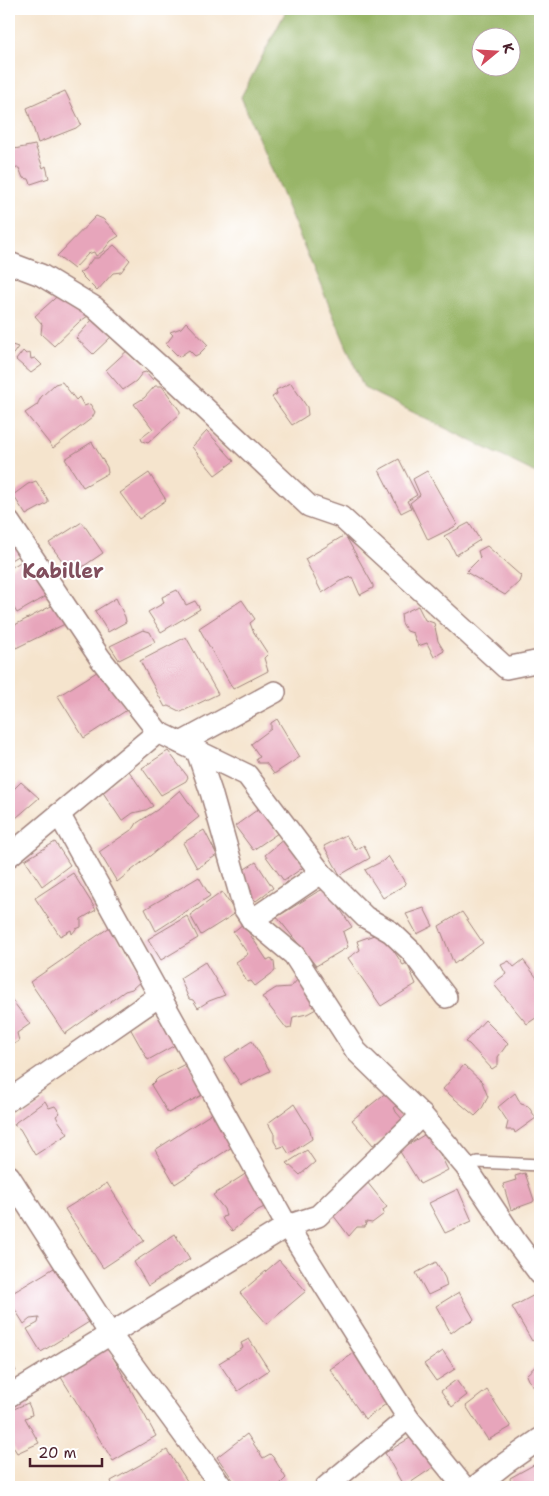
<svg xmlns="http://www.w3.org/2000/svg" width="549" height="1496" font-family="'Shantell Sans',sans-serif">
  <rect width="100%" height="100%" fill="#fff"/>
  <filter id="ink" filterUnits="userSpaceOnUse"><feTurbulence type="fractalNoise" baseFrequency=".02" numOctaves="2"/><feDisplacementMap in="SourceGraphic" scale="10" xChannelSelector="R" yChannelSelector="G"/><feConvolveMatrix kernelMatrix="1 2 1 2 8 2 1 2 1" color-interpolation-filters="sRGB"/></filter>
  <filter id="wash" filterUnits="userSpaceOnUse"><feTurbulence type="fractalNoise" baseFrequency=".0096" numOctaves="4" result="noise"/><feDisplacementMap in="SourceGraphic" scale="20" xChannelSelector="R" yChannelSelector="G"/><feGaussianBlur stdDeviation="1.12" result="paint"/><feColorMatrix in="noise" values="0 0 0 0 0 0 0 0 0 0 0 0 0 0 0 0 0 1.4 0 .05"/><feComposite in="paint" operator="in"/></filter>
  <g filter="url(#wash)">
    <rect width="100%" height="100%" fill="#f5e4cd"/>
    <path fill="#98b567" stroke="#716a49" fill-rule="evenodd" d="M287,9H540V470L536,473L364,388L241,97ZM482,38H512V68H482Z"/>
    <g id="blocks">
      <g fill="#e7a5bb">
        <path d="M65,91L81,124L76,128L38,143L27,108Z"/>
        <path d="M35,145L43,168L46,166L49,178L31,184L29,179L23,178L19,168L9,169V150Z"/>
        <path d="M9,196L15,205L9,210Z"/>
        <path d="M96,216L103,219L119,236L111,241L102,252L96,256L94,252L88,254L74,269L57,256Z"/>
        <path d="M114,245L130,260L121,272L113,273L97,291L79,273L85,269L93,258H98Z"/>
        <path d="M63,291L86,312L88,316L79,322L54,346L41,334L42,324L35,316Z"/>
        <path d="M97,319L111,332V337L93,354L76,338L92,320Z"/>
        <path d="M186,322L208,345L199,354L195,356L189,350L179,357L166,344L173,335L170,332L181,328Z"/>
        <path d="M9,344L18,347L9,360Z"/>
        <path d="M129,349L156,376L153,380L146,372L142,373L136,381L123,390L106,370Z"/>
        <path d="M23,351L26,354L30,353L31,359L35,358L42,365L31,373L16,360Z"/>
        <path d="M62,382L76,400L79,397L84,406L90,404L95,412L92,418L53,448L25,413L37,405L41,397L55,384Z"/>
        <path d="M291,383L307,407L308,415L292,425L272,397L277,394L276,390Z"/>
        <path d="M155,386H162L180,411V414L148,443L142,441L141,438L153,429L134,404L144,398Z"/>
        <path d="M207,431L234,461L215,475L192,447Z"/>
        <path d="M92,442L107,467L108,473L83,487L65,459Z"/>
        <path d="M399,459L417,495L407,501L411,508L401,513L379,470Z"/>
        <path d="M427,471L457,524L454,527L428,540L410,503L420,495L413,479Z"/>
        <path d="M149,473L166,500L139,519L120,493Z"/>
        <path d="M36,481L48,500V503L26,515L13,495L28,484Z"/>
        <path d="M82,522L103,553L72,574L49,543Z"/>
        <path d="M469,523L480,540L456,555L449,541L444,536Z"/>
        <path d="M9,530L21,554L9,561Z"/>
        <path d="M345,535L373,585V588L360,595L352,577L340,581L322,593L305,559Z"/>
        <path d="M487,546L521,576L519,582L505,595L466,572L480,558L478,551Z"/>
        <path d="M30,556L52,593L17,613L9,600V569Z"/>
        <path d="M177,590L186,605L195,601L200,609L161,632L148,612L164,603L162,597Z"/>
        <path d="M116,598L125,617L126,622L108,632L95,611Z"/>
        <path d="M242,600L255,619L250,623L253,631L268,654L264,658L268,671L233,689L199,628Z"/>
        <path d="M59,602L71,621L16,648L9,636V628Z"/>
        <path d="M418,606L425,620L434,623L438,641L444,651L434,657L427,643L418,646L413,633L407,631L402,623L401,614Z"/>
        <path d="M143,630L150,632L155,642L119,660L110,646Z"/>
        <path d="M186,637L218,694L181,712L169,706L165,707L140,661Z"/>
        <path d="M100,670L127,710L84,738L58,696Z"/>
        <path d="M277,719L300,757L274,774L266,763H258L256,759L260,757L251,744L271,729V723Z"/>
        <path d="M168,751L188,777L186,781L161,795L142,768Z"/>
        <path d="M129,771L153,806L146,810L133,813L122,821L102,791Z"/>
        <path d="M21,782L39,798L16,818L9,813V794Z"/>
        <path d="M180,790L199,817L117,882L99,852L134,828L137,823L157,810Z"/>
        <path d="M261,807L278,833L253,850L235,826Z"/>
        <path d="M204,830L217,855L197,868L183,843Z"/>
        <path d="M346,835L356,850L364,845L370,858L340,875L324,846Z"/>
        <path d="M285,838L305,866L284,881L265,855Z"/>
        <path d="M55,842L70,865L42,886L25,860Z"/>
        <path d="M388,856L406,884L383,898L365,870L383,861Z"/>
        <path d="M256,862L273,888L256,901L252,897L251,890L247,889L240,872Z"/>
        <path d="M73,873L96,910L81,919V927L76,929L72,934L71,930L60,936L35,898Z"/>
        <path d="M199,877L210,896L156,931L145,909Z"/>
        <path d="M326,888L352,927L343,932L348,947L316,966L277,917L317,892Z"/>
        <path d="M222,892L236,913L201,935L190,915Z"/>
        <path d="M424,908L433,926L417,934L406,914Z"/>
        <path d="M462,912L483,943L454,964L439,926Z"/>
        <path d="M187,916L198,938L161,960L148,939Z"/>
        <path d="M243,924L267,960L271,958L274,962L275,971L255,986L251,981L247,982L236,962L248,954L233,932Z"/>
        <path d="M110,927L144,978L132,989L125,991L65,1034L30,982Z"/>
        <path d="M377,934L384,936L403,965L407,963L416,984L381,1006L348,958L360,950L357,941Z"/>
        <path d="M523,960L540,982V1015L527,1024L496,987L495,982L506,974L501,965L509,961L514,967Z"/>
        <path d="M205,962L225,995L209,1001L198,1008L193,1000L189,999L180,978Z"/>
        <path d="M298,979L316,1009L307,1014L293,1017L291,1028L287,1029L262,997L276,988L291,987Z"/>
        <path d="M9,996L30,1024L17,1033L19,1041L9,1047Z"/>
        <path d="M160,1010L177,1044L148,1060L130,1028Z"/>
        <path d="M485,1020L508,1043L498,1057V1065L492,1069L469,1044L465,1042Z"/>
        <path d="M252,1041L270,1071L241,1085L224,1059Z"/>
        <path d="M189,1062L204,1094L168,1113L151,1085L158,1078Z"/>
        <path d="M464,1065L482,1082L488,1097L481,1110L475,1116L443,1089Z"/>
        <path d="M387,1092L397,1104L398,1106L394,1107L396,1112L403,1120L398,1127L373,1145L352,1120Z"/>
        <path d="M515,1093L521,1104L528,1106L536,1118L515,1133L514,1130H506L508,1122L498,1107Z"/>
        <path d="M45,1101L49,1108L55,1106L60,1113L56,1116L58,1120L68,1134L35,1155L20,1129L14,1125L16,1122Z"/>
        <path d="M294,1104L310,1130L312,1139L289,1154L284,1146L278,1148L274,1141V1134L268,1123Z"/>
        <path d="M216,1111L235,1145L175,1184L155,1150Z"/>
        <path d="M429,1132L448,1170L420,1184L399,1150Z"/>
        <path d="M307,1150L315,1162L300,1175L287,1163Z"/>
        <path d="M253,1169L273,1203L258,1210L232,1231L223,1220L222,1217L226,1216L224,1209L213,1195Z"/>
        <path d="M525,1173L534,1200L533,1202L511,1210L503,1184L516,1180L515,1176Z"/>
        <path d="M367,1182L387,1207L383,1210L384,1214L372,1223L366,1222L365,1227H357L349,1236L333,1215L337,1214L335,1208Z"/>
        <path d="M107,1183L144,1241L103,1268L65,1209Z"/>
        <path d="M458,1189L472,1221L445,1233L429,1203Z"/>
        <path d="M175,1234L190,1259L148,1286L134,1262Z"/>
        <path d="M279,1260L306,1291L267,1324L240,1293Z"/>
        <path d="M436,1262L445,1278L447,1286L428,1295L416,1273Z"/>
        <path d="M54,1268L89,1322L41,1352L27,1329L38,1323L39,1318L30,1319L24,1324L9,1300V1295Z"/>
        <path d="M459,1292L474,1319L471,1322L460,1326L451,1333L436,1306Z"/>
        <path d="M540,1292V1336L532,1341L512,1307Z"/>
        <path d="M249,1339L269,1370L238,1391L219,1363L243,1348L241,1343Z"/>
        <path d="M105,1342L156,1436L113,1461L59,1374Z"/>
        <path d="M359,1350L393,1399L365,1419L330,1369Z"/>
        <path d="M443,1351L455,1369L436,1381L424,1364Z"/>
        <path d="M9,1357L16,1371L9,1376Z"/>
        <path d="M540,1362V1393L528,1380L526,1375Z"/>
        <path d="M456,1380L467,1395L452,1407L441,1391Z"/>
        <path d="M487,1390L511,1427L488,1440L466,1406Z"/>
        <path d="M28,1403L31,1410L32,1415L25,1418L39,1443L17,1453L12,1445L9,1443V1411Z"/>
        <path d="M247,1434L263,1458L270,1454L273,1457L286,1478L277,1487H238L217,1457Z"/>
        <path d="M415,1435L435,1466L404,1487L385,1453Z"/>
        <path d="M167,1450L191,1487H113L111,1481Z"/>
        <path d="M537,1463L540,1468V1487H507L511,1486L510,1478Z"/>
      </g>
    </g>
  </g>
  <g filter="url(#ink)">
    <use href="#blocks" fill-opacity="0" stroke="#a0827c" stroke-width="1"/>
    <g fill="none" stroke-linecap="round" stroke-linejoin="round">
      <g stroke="#a0827c" stroke-width="14">
        <path id="service" d="M466,1167L477,1162L540,1165"/>
      </g>
      <g stroke="#a0827c" stroke-width="24">
        <g id="minor">
          <path d="M9,263L41,275L94,307L176,381L309,506L341,517L506,668L540,661"/>
          <path d="M9,522L100,658L158,732L247,775L321,873L252,920L294,955L356,1051L422,1115L466,1167L516,1242L540,1274"/>
          <path d="M181,743L275,692"/>
          <path d="M197,751L211,792L244,908L252,920"/>
          <path d="M59,814L287,1226L408,1418L464,1487"/>
          <path d="M9,856L158,732"/>
          <path d="M321,873L365,917L391,932L411,951L446,997"/>
          <path d="M9,1100L159,996"/>
          <path d="M9,1176L110,1334L222,1487"/>
          <path d="M9,1396L287,1226L318,1216L422,1115"/>
          <path d="M326,1487L408,1418"/>
          <path d="M475,1487L503,1465L540,1439"/>
        </g>
      </g>
      <use href="#service" stroke="#fff" stroke-width="11"/>
      <use href="#minor" stroke="#fff" stroke-width="21"/>
    </g>
  </g>
  <g text-anchor="middle" stroke-width="4" stroke-linejoin="round" paint-order="stroke">
    <g font-size="20" font-weight="bold" fill="#814e5d" stroke="#fff">
      <text x="63" y="578">Kabiller</text>
    </g>
  </g>
  <rect width="549" height="1496" fill="none" stroke="#fff" stroke-width="30"/>
  <g transform="translate(496 52) rotate(72)"><circle r="24" fill="#ffffff" stroke="#b7a5aa"/>
  <path d="M0-4L9 19L0 12L-9 19Z" fill="#d1495b"/>
  <text y="-8" font-size="14" font-weight="bold" text-anchor="middle" fill="#4a1f2b">K</text>
  </g>
  <path d="M30 1458v8h72v-8" fill="none" stroke="#4a1f2b" stroke-width="2.5"/>
  <text x="38" y="1458" font-size="15" fill="#4a1f2b" stroke="#ffffff" stroke-width="4" paint-order="stroke">20 m</text>
</svg>
